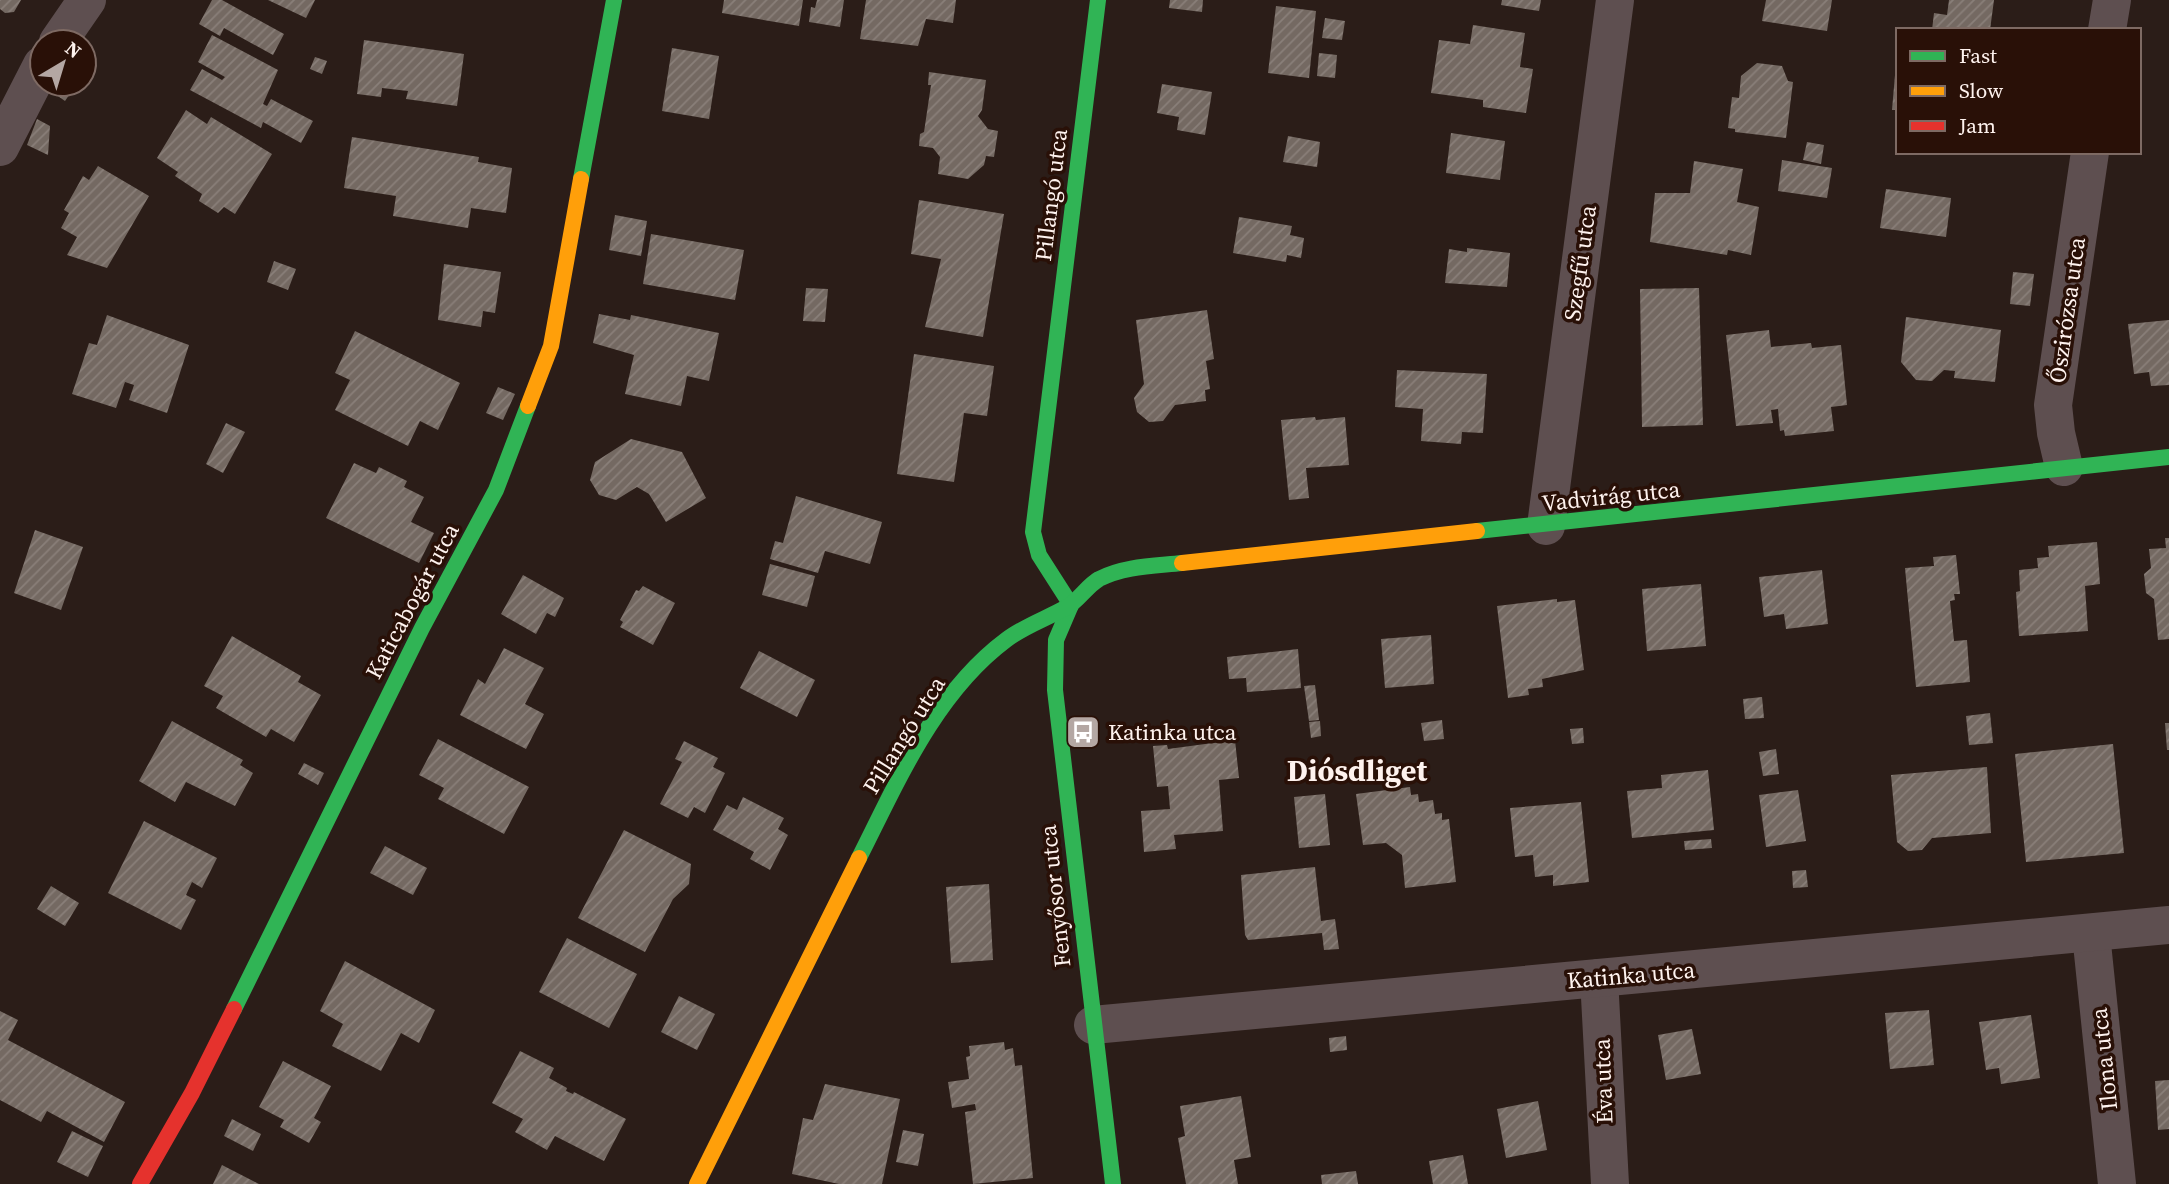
<svg xmlns="http://www.w3.org/2000/svg" width="2169" height="1184" font-family="'Source Serif 4',serif">
  <defs>
    <pattern id="building-hatch" width="6" height="6" patternUnits="userSpaceOnUse" patternTransform="scale(1.75)"><rect width="6" height="6" fill="#746962"/><path d="M-1 1l2-2M0 6l6-6M5 7l2-2" fill="none" stroke="#897f79"/></pattern>
  </defs>
  <rect width="100%" height="100%" fill="#2b1d18"/>
  <g fill="url(#building-hatch)">
    <path d="M0,0H21L14,12L5,13L0,9Z"/>
    <path d="M212,0H222L284,34L273,55L224,28L220,36L199,24Z"/>
    <path d="M268,0H315L306,18Z"/>
    <path d="M724,0H803L799,26L722,13Z"/>
    <path d="M817,0H844L840,27L809,22L811,7L815,8Z"/>
    <path d="M866,0H956L953,23L926,19L918,46L860,39Z"/>
    <path d="M1170,0H1203L1202,12L1169,8Z"/>
    <path d="M1502,0H1541L1539,11L1501,5Z"/>
    <path d="M1766,0H1832L1827,31L1762,21Z"/>
    <path d="M1949,0H1994L1990,30H1932L1934,13L1947,15Z"/>
    <path d="M1276,6L1316,11L1309,78L1268,73Z"/>
    <path d="M1325,18L1345,21L1342,40L1322,38Z"/>
    <path d="M1473,25L1525,33L1520,67L1533,69L1526,113L1483,107V100L1431,93L1439,40L1470,44Z"/>
    <path d="M212,35L278,70L263,104L267,106L271,99L313,121L301,143L263,122L261,128L190,90L202,69L222,80L225,77L198,62Z"/>
    <path d="M364,40L464,54L457,106L406,99L408,91L382,88L381,97L357,94Z"/>
    <path d="M672,48L719,56L709,119L662,111Z"/>
    <path d="M1319,53L1337,55L1335,78L1317,76Z"/>
    <path d="M315,57L327,61L322,74L310,69Z"/>
    <path d="M1757,63L1782,66L1788,81L1793,82L1786,138L1735,132V129L1728,128L1732,97L1739,98L1741,76Z"/>
    <path d="M929,72L986,80L982,110L978,116L988,129L998,131L994,157L986,156L984,165L968,179L938,174L940,157L933,148L919,146L920,134L924,132L931,85H928Z"/>
    <path d="M1895,75L1898,76V110H1892Z"/>
    <path d="M57,84H68L74,88L65,101L52,92Z"/>
    <path d="M1162,84L1212,92L1205,135L1177,130L1179,117L1157,113Z"/>
    <path d="M186,110L207,124L211,117L272,154L235,214L224,207L218,213L199,201L202,194L175,176L178,172L157,158Z"/>
    <path d="M37,119L50,126L48,155L27,145Z"/>
    <path d="M1451,133L1505,141L1500,180L1446,173Z"/>
    <path d="M1288,136L1320,142L1317,167L1283,162Z"/>
    <path d="M352,137L479,157L478,162L512,168L506,213L471,208L468,228L393,216L396,196L344,188Z"/>
    <path d="M1807,142L1824,145L1821,164L1803,160Z"/>
    <path d="M1782,160L1832,168L1827,198L1778,191Z"/>
    <path d="M1694,161L1743,169L1737,202L1759,207L1751,255L1728,250L1727,255L1650,242L1655,193H1690Z"/>
    <path d="M98,166L149,196L107,268L67,255L77,237L61,228L69,213L64,210L83,176L89,180Z"/>
    <path d="M1886,189L1951,198L1946,237L1880,228Z"/>
    <path d="M919,200L1004,214L983,337L925,327L941,259L911,254Z"/>
    <path d="M615,215L647,221L641,256L609,250Z"/>
    <path d="M1239,217L1292,226L1290,235L1304,238L1301,258L1287,255L1286,262L1233,253Z"/>
    <path d="M651,234L744,250L735,300L643,284Z"/>
    <path d="M1467,248L1510,253L1507,287L1445,283L1449,249L1467,252Z"/>
    <path d="M274,261L296,269L288,290L267,282Z"/>
    <path d="M444,264L501,272L495,313L483,311L481,327L438,320Z"/>
    <path d="M2013,272L2034,274L2030,306L2010,304Z"/>
    <path d="M806,288L828,289L825,322L803,321Z"/>
    <path d="M1699,288L1703,425L1642,427L1640,289Z"/>
    <path d="M1207,310L1214,359L1206,361L1210,389L1205,390L1206,401L1175,405L1163,421L1149,422L1137,412L1134,398L1144,384L1136,320Z"/>
    <path d="M599,314L630,320L631,315L719,333L709,381L687,376L681,406L625,394L634,355L593,343Z"/>
    <path d="M107,315L189,345L167,413L129,400L134,385L125,382L116,408L72,394L89,343L97,345Z"/>
    <path d="M1906,317L2001,330L1995,382L1954,378L1955,371L1944,370L1932,381L1916,380L1901,362Z"/>
    <path d="M2169,320V385L2151,386L2149,372L2134,374L2128,324Z"/>
    <path d="M1769,330L1771,347L1811,343L1812,348L1841,345L1847,405L1831,407L1834,431L1785,436L1784,430L1780,431L1778,409L1771,410L1773,423L1736,426L1726,335Z"/>
    <path d="M355,331L460,383L438,430L420,421L408,446L335,410L350,380L335,373Z"/>
    <path d="M914,354L994,366L987,416L964,413L954,482L897,474Z"/>
    <path d="M1397,370L1487,374L1483,433L1462,432L1461,444L1421,441L1423,409L1395,407Z"/>
    <path d="M498,387L515,394L503,420L486,413Z"/>
    <path d="M1315,417L1316,420L1345,417L1349,465L1306,468L1309,498L1289,500L1281,420Z"/>
    <path d="M226,423L245,432L223,473L206,464Z"/>
    <path d="M631,439L682,452L706,498L666,522L649,494L637,487L616,500L599,495L590,480L595,462Z"/>
    <path d="M354,463L376,473L379,467L407,481L404,487L424,497L411,522L434,533L419,563L326,518Z"/>
    <path d="M796,496L882,522L870,564L825,551L818,573L770,559L775,541L783,543Z"/>
    <path d="M35,530L83,547L61,610L14,593Z"/>
    <path d="M2165,538H2169V639L2158,640L2154,599L2146,593L2144,574L2151,568L2149,549L2166,548Z"/>
    <path d="M2097,542L2100,584L2085,586L2088,631L2019,636L2016,592L2020,591L2019,570L2038,568L2037,558L2049,557L2048,546Z"/>
    <path d="M1956,555L1960,594H1954L1955,600L1950,601L1954,641L1967,640L1970,682L1916,687L1905,568L1934,566L1933,557Z"/>
    <path d="M770,564L815,576L807,607L762,595Z"/>
    <path d="M1822,570L1828,624L1786,629L1784,614L1764,617L1759,577Z"/>
    <path d="M523,575L564,598L555,617L547,613L536,634L501,614Z"/>
    <path d="M1701,584L1706,646L1647,651L1642,589Z"/>
    <path d="M643,586L675,603L653,645L620,627L623,622L620,620L636,590L639,591Z"/>
    <path d="M1557,599V602L1575,600L1584,670L1542,679L1543,687L1528,689L1529,695L1508,698L1497,606Z"/>
    <path d="M1431,635L1434,684L1385,688L1381,639Z"/>
    <path d="M232,636L301,676L298,682L321,695L294,742L271,729L266,737L216,708L223,696L204,686Z"/>
    <path d="M504,648L544,668L525,704L544,714L526,749L460,715L478,679L485,684Z"/>
    <path d="M1298,649L1301,688L1247,692L1246,678L1229,679L1227,657Z"/>
    <path d="M759,651L815,680L797,717L740,688Z"/>
    <path d="M1315,685L1319,720L1309,721L1304,686Z"/>
    <path d="M1762,697L1764,718L1745,719L1743,699Z"/>
    <path d="M1990,713L1993,743L1969,745L1966,716Z"/>
    <path d="M1442,720L1444,739L1424,741L1421,723Z"/>
    <path d="M172,721L243,760L240,765L253,773L235,806L186,782L175,802L139,781Z"/>
    <path d="M1320,721L1321,736L1311,738L1309,722Z"/>
    <path d="M2165,723H2169V750H2167Z"/>
    <path d="M1583,728L1584,743L1572,744L1570,729Z"/>
    <path d="M438,739L529,787L504,834L438,799L444,788L419,775Z"/>
    <path d="M1235,740L1239,778L1219,780L1223,831L1174,835L1176,849L1144,852L1141,811L1170,809L1168,786L1157,787L1153,746L1167,745L1168,749Z"/>
    <path d="M684,741L718,758L713,767L725,773L705,813L694,807L688,818L660,804L682,762L675,759Z"/>
    <path d="M2113,744L2124,853L2026,862L2015,754Z"/>
    <path d="M1776,749L1779,774L1763,776L1759,752Z"/>
    <path d="M304,763L324,773L318,785L298,774Z"/>
    <path d="M1987,767L1991,833L1932,838L1922,850L1908,851L1897,842L1891,775Z"/>
    <path d="M1708,770L1714,830L1632,838L1627,791L1662,788L1661,775Z"/>
    <path d="M1410,787L1411,795L1418,794L1419,802L1433,800L1435,814L1442,813V820L1449,819L1456,882L1405,888L1402,855L1386,843L1363,845L1356,794Z"/>
    <path d="M1798,790L1806,841L1766,847L1759,795Z"/>
    <path d="M1325,794L1330,845L1299,848L1294,797Z"/>
    <path d="M743,797L784,818L778,829L788,835L770,870L750,859L754,852L713,830L727,805L737,810Z"/>
    <path d="M1581,802L1589,882L1553,886V875L1535,877L1533,855L1515,857L1510,808Z"/>
    <path d="M144,821L217,858L202,888L192,882L186,895L196,900L181,930L108,893Z"/>
    <path d="M624,830L691,864L689,884L673,899L645,952L578,918Z"/>
    <path d="M1711,839L1712,848L1685,850L1684,841Z"/>
    <path d="M385,846L427,868L413,895L370,873Z"/>
    <path d="M1315,867L1321,921L1335,919L1339,949L1324,950L1322,933L1248,940L1245,935L1241,875Z"/>
    <path d="M1806,870L1808,887L1793,888L1792,871Z"/>
    <path d="M989,884L993,960L951,963L946,887Z"/>
    <path d="M51,886L79,903L65,926L37,909Z"/>
    <path d="M567,938L637,974L609,1028L539,992Z"/>
    <path d="M345,961L435,1010L419,1043L401,1033L381,1071L332,1046L343,1024L320,1011Z"/>
    <path d="M679,996L715,1014L697,1050L661,1032Z"/>
    <path d="M1929,1010L1934,1065L1890,1069L1885,1013Z"/>
    <path d="M0,1011L18,1020L8,1040L125,1102L104,1142L47,1111L41,1122L0,1100Z"/>
    <path d="M2031,1015L2040,1078L2001,1084L1999,1068L1986,1070L1979,1022Z"/>
    <path d="M1692,1029L1701,1074L1666,1080L1658,1035Z"/>
    <path d="M1346,1036L1347,1050L1330,1052L1329,1038Z"/>
    <path d="M1004,1042L1005,1050L1013,1048L1015,1066L1022,1065L1033,1178L973,1184L965,1112L976,1110L975,1104L952,1108L948,1082L969,1079L966,1057L970,1056L969,1046Z"/>
    <path d="M520,1051L554,1068L549,1078L567,1088L566,1091L573,1094L574,1092L626,1119L604,1161L555,1136L547,1150L515,1132L523,1119L492,1103Z"/>
    <path d="M283,1061L331,1086L314,1118L321,1122L309,1143L280,1127L284,1120L259,1107Z"/>
    <path d="M2169,1080V1129L2158,1130L2155,1081Z"/>
    <path d="M825,1084L900,1099L882,1184H839L792,1174L803,1118L813,1120Z"/>
    <path d="M1241,1096L1251,1157L1234,1160L1238,1184H1186L1178,1138L1185,1136L1180,1106Z"/>
    <path d="M1538,1101L1547,1150L1506,1158L1497,1109Z"/>
    <path d="M232,1119L261,1134L253,1151L224,1136Z"/>
    <path d="M903,1130L924,1134L918,1166L896,1162Z"/>
    <path d="M72,1131L103,1146L88,1177L57,1162Z"/>
    <path d="M1463,1155L1468,1184H1433L1429,1161Z"/>
    <path d="M222,1165L259,1184H213Z"/>
    <path d="M1356,1171L1358,1184H1322L1321,1175Z"/>
  </g>
  <g fill="none" stroke-linecap="round" stroke-linejoin="round">
    <g stroke="#5e4f50" stroke-width="38">
      <path d="M2107,30L2112,0"/>
      <path d="M58,42L87,0"/>
      <path d="M0,147L42,65"/>
      <path d="M2064,467L2056,433L2053,405L2090,152"/>
      <path d="M1546,526L1615,0"/>
      <path d="M2091,934L2117,1184"/>
      <path d="M1599,978L1610,1184"/>
      <path d="M1093,1025L2169,925"/>
    </g>
    <g stroke="#30b455" stroke-width="16">
      <path d="M581,179L614,0"/>
      <path d="M1477,531L2169,457"/>
      <path d="M1071,605L1039,555L1033,532L1098,0"/>
      <path d="M1071,605L1056,640L1055,690L1113,1184"/>
      <path d="M859,858C898,781 935,693 1006,640C1024,626 1048,618 1067,607C1079,600 1087,586 1099,579C1124,566 1154,566 1182,563"/>
      <path d="M234,1009L422,628L496,490L528,406"/>
    </g>
    <g stroke="#ff9f0a" stroke-width="16">
      <path d="M528,406L551,346L581,179"/>
      <path d="M1182,563L1477,531"/>
      <path d="M697,1184L859,858"/>
    </g>
    <path stroke="#e5322d" stroke-width="16" d="M140,1184L192,1093L234,1009"/>
  </g>
  <defs>
    <g id="bus-square" transform="scale(1.75)"><rect x="-9" y="-9" width="18" height="18" rx="4" fill="#b4a7a3" stroke="#291007"/><path d="M-5-6H5V4H4V6H2V4H-2V6H-4V4H-5ZM-3.5-4V0h7V-4ZM-3.5 1.2v1.5H-2V1.2ZM2 1.2v1.5H3.5V1.2Z" fill="#fff"/></g>
  </defs>
  <g fill-rule="evenodd">
    <use href="#bus-square" x="1083" y="732"/>
  </g>
  <g text-anchor="middle" stroke-width="7" stroke-linejoin="round" paint-order="stroke">
    <g font-size="23" fill="#fef2ee" stroke="#291007">
      <text transform="translate(1051 195) rotate(-83)" y="8">Pillangó utca</text>
      <text transform="translate(1580 263) rotate(-82)" y="8">Szegfű utca</text>
      <text transform="translate(2067 310) rotate(-82)" y="8">Őszirózsa utca</text>
      <text transform="translate(1611 496) rotate(-6)" y="8">Vadvirág utca</text>
      <text transform="translate(412 601) rotate(-62)" y="8">Katicabogár utca</text>
      <text transform="translate(904 735) rotate(-58)" y="8">Pillangó utca</text>
      <text transform="translate(1055 896) rotate(-96)" y="8">Fenyősor utca</text>
      <text transform="translate(1631 975) rotate(-5)" y="8">Katinka utca</text>
      <text transform="translate(2104 1059) rotate(-96)" y="8">Ilona utca</text>
      <text transform="translate(1603 1081) rotate(-92)" y="8">Éva utca</text>
    </g>
    <g font-size="23" fill="#fef2ee" stroke="#291007" text-anchor="start">
      <text x="1108" y="740">Katinka utca</text>
    </g>
    <g font-size="30" font-weight="bold" fill="#fef2ee" stroke="#291007">
      <text x="1357" y="781">Diósdliget</text>
    </g>
  </g>
  <rect x="1896" y="28" width="245" height="126" fill="#291007" stroke="#7e6a63" stroke-width="2"/>
  <rect x="1910" y="51" width="35" height="10" fill="#30b455" stroke="#7e6a63" stroke-width="2"/>
  <text x="1959" y="63" font-size="21" fill="#fef2ee">Fast</text>
  <rect x="1910" y="86" width="35" height="10" fill="#ff9f0a" stroke="#7e6a63" stroke-width="2"/>
  <text x="1959" y="98" font-size="21" fill="#fef2ee">Slow</text>
  <rect x="1910" y="121" width="35" height="10" fill="#e5322d" stroke="#7e6a63" stroke-width="2"/>
  <text x="1959" y="133" font-size="21" fill="#fef2ee">Jam</text>
  <g transform="translate(63 63) rotate(38)"><circle r="33" fill="#291007" stroke="#7e6a63" stroke-width="2"/>
  <path d="M0-5L12 26L0 18L-12 26Z" fill="#b4a7a3"/>
  <text y="-10" font-size="19" font-weight="bold" text-anchor="middle" fill="#fef2ee">N</text>
  </g>
</svg>
